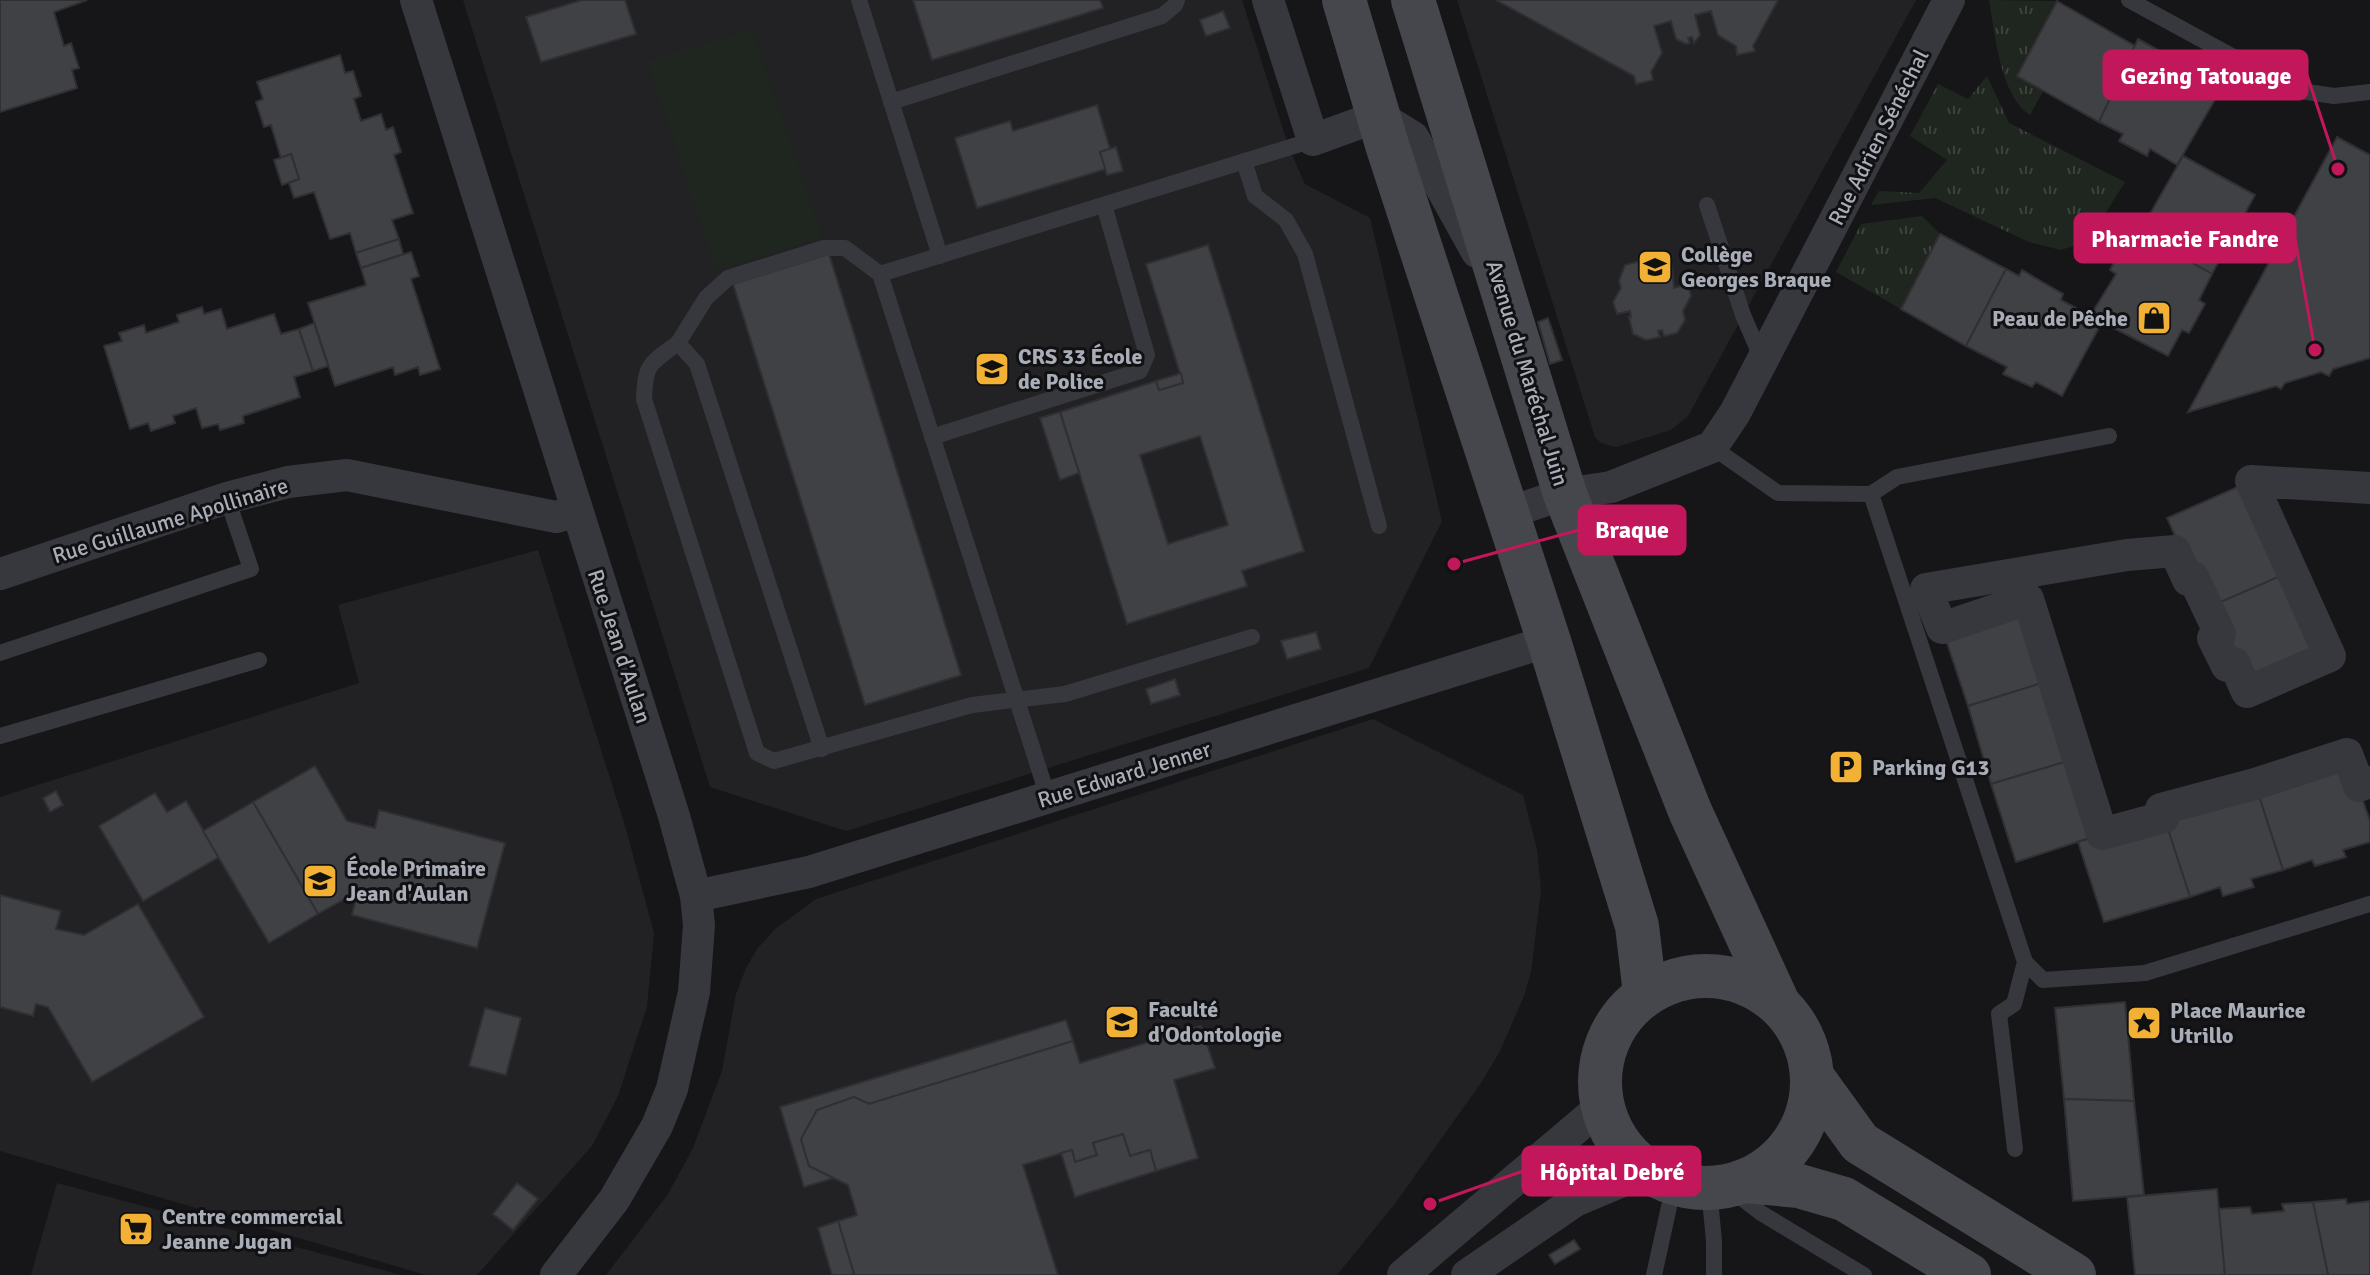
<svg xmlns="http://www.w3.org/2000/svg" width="2370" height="1275" font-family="Signika,sans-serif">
  <defs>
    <pattern id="grass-tufts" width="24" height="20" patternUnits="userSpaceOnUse" patternTransform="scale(2)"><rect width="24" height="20" fill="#1e261f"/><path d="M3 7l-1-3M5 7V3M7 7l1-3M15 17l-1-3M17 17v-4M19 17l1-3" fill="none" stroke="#3c433d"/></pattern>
  </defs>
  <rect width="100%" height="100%" fill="#161618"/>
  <g fill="#222225">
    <path d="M463,0H1242L1289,148L1305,184L1370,218L1442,521L1369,668L846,831L710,787Z"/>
    <path d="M1457,0H1916L1688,416L1671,430L1616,447L1601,443L1595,437Z"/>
    <path d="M538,550L626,829L654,933L647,1007L618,1096L592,1146L477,1275H426L0,1151V797L359,683L338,605Z"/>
    <path d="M1373,719L1523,795L1537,849L1541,890L1531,972L1524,996L1500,1051L1481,1083L1394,1205L1337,1275H606L668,1194L693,1148L722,1071L736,994L746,968L757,949L775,929L816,899Z"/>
    <path d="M57,1183L401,1275H31Z"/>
  </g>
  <g fill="url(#grass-tufts)">
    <path d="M1989,0L2057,1L2018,76L2043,91L2030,115C2000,96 1995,33 1989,0Z"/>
    <path d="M1987,76L2009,123L2125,182L2088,241L2061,250L2029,242L1935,198L1871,205L1879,191L1919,193L1947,160L1910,136L1938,84L1968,99Z"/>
    <path d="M1922,216L1940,234L1901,309L1836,272L1861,224Z"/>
  </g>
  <path fill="#1e261f" d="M752,29L822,238L716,271L647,61Z"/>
  <g fill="#404145" stroke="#303034" stroke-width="2" fill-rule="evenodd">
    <path d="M0,0H87L54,12L64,46L71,43L79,68L72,70L77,88L0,112Z"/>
    <path d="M582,0H625L636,34L541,62L526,17Z"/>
    <path d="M913,0H1100L1103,8L932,60Z"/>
    <path d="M1496,0H1778L1753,46L1755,51L1737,55L1736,46L1718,35L1711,11L1695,15L1700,35L1694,43L1692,37L1688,38L1690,43L1686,44L1676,39L1671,21L1654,26L1662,53L1651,72L1653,80L1636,84L1634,76Z"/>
    <path d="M2057,1L2135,46L2099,122L2017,76Z"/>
    <path d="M1223,11L1230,28L1206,36L1200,20Z"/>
    <path d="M2138,39L2223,86L2177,165L2150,149L2147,156L2119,141L2123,134L2099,122Z"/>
    <path d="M340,55L345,73L353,71L361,96L354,99L361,121L381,114L386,130L393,127L401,152L394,155L413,213L392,220L399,239L356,253L350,233L330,239L314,192L294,198L289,183L299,179L291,154L281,158L271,125L264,127L256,102L263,99L257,82Z"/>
    <path d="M1097,105L1110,149L1100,152L1106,169L977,208L955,138L1010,121L1013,131Z"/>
    <path d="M2337,137L2370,155V358L2333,369L2329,376L2321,372L2285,383L2281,389L2276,386L2188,412Z"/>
    <path d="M1116,147L1123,171L1107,175L1100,152Z"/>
    <path d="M291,154L299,179L282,185L274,160Z"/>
    <path d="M2183,156L2255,195L2212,274L2139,233Z"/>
    <path d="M2131,229L2212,274L2199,300L2205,304L2189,333L2182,330L2168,356L2090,316L2116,274L2110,270Z"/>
    <path d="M1940,234L2006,269L1966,346L1901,309Z"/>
    <path d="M399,239L403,254L361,268L356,253Z"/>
    <path d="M1208,245L1304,551L1242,571L1247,586L1127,624L1060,412L1156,381L1159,390L1183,383L1146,264ZM1200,436L1228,525L1168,544L1140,455Z"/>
    <path d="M411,252L419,276L411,279L440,369L420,375L418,367L395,375L393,367L335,386L308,303L366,285L361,268Z"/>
    <path d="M829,254L961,675L865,705L733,284Z"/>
    <path d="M1659,256L1672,266L1674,288L1688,284L1691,296L1683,311L1685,320L1677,333L1664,336L1662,330L1658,331L1660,337L1646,340L1633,334L1629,317H1631L1630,311L1617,314L1613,302L1621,288L1619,281L1625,265L1640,261L1641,264L1647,263L1646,259Z"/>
    <path d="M2006,269L2019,276L2022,270L2063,294L2061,300L2102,322L2062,396L2036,382L2032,387L2003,374L2007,367L1966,346Z"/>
    <path d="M202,307L204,314L221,309L227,329L274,314L281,334L299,329L313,371L294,377L300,397L243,416L244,423L220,430L218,424L202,428L196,408L173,416L175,423L151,431L148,423L130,429L104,346L122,341L119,333L144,325L146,333L179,322L177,315Z"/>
    <path d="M1548,318L1562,360L1550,364L1538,322Z"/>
    <path d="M314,323L328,366L313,371L299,329Z"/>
    <path d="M1181,373L1183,383L1159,390L1156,381Z"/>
    <path d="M1060,412L1079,473L1060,480L1040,418Z"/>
    <path d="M2251,481L2292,571L2207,608L2167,518Z"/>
    <path d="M2292,571L2330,656L2247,692L2207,608Z"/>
    <path d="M2028,599L2055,679L1968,706L1942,628Z"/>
    <path d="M1316,632L1321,649L1287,659L1281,641Z"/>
    <path d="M1175,679L1180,695L1151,704L1146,689Z"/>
    <path d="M2055,679L2078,758L1991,784L1968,706Z"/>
    <path d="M2347,754L2370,821V842L2343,850L2346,857L2315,866L2312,860L2283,870L2255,784Z"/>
    <path d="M2078,758L2102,834L2016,862L1991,784Z"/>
    <path d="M315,766L347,821L375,828L379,810L505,843L477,948L352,915L355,902L343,900L318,914L253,802Z"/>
    <path d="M2255,784L2283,870L2251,879L2254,887L2223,896L2220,887L2190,897L2161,809Z"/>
    <path d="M56,791L63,805L50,812L43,798Z"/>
    <path d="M155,793L167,812L186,801L219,857L143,901L99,826Z"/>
    <path d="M253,802L318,914L269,943L203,831Z"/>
    <path d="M2164,817L2190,897L2104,922L2078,842Z"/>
    <path d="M0,895L61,911L56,929L84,935L138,904L204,1017L92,1082L48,1007L36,1004L33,1016L0,1007Z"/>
    <path d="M2125,1002L2134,1101L2064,1099L2055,1008Z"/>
    <path d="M485,1008L521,1018L506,1075L469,1066Z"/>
    <path d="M1066,1020L1073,1041L869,1104L854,1097L817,1110L801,1139L809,1166L834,1178L804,1187L780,1107Z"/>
    <path d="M1201,1026L1215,1068L1174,1080L1198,1158L1156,1171L1150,1150L1130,1156L1123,1134L1093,1143L1097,1155L1075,1162L1072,1150L1023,1165L1058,1275H851L854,1274L838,1221L857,1215L848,1185L809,1166L801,1139L817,1110L854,1097L869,1104L1073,1041L1080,1063Z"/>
    <path d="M2064,1099L2134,1101L2144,1195L2073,1201Z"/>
    <path d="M1123,1134L1130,1156L1150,1150L1156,1171L1075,1197L1061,1153L1072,1150L1075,1162L1097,1155L1093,1143Z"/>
    <path d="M517,1183L538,1199L513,1230L493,1214Z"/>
    <path d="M2217,1189L2225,1275H2135L2127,1197Z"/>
    <path d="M2346,1199L2347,1204L2370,1201V1275H2328L2313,1202Z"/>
    <path d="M2313,1202L2328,1275H2225L2219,1209L2250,1207L2252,1214L2284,1211L2282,1204Z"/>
    <path d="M838,1221L854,1274L851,1275H832L818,1228Z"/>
    <path d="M1574,1240L1580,1249L1555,1264L1549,1255Z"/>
  </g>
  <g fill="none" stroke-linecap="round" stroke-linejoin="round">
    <g stroke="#37383d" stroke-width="16">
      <path d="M859,0L940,256"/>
      <path d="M2129,0L2294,90L2334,96L2370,92"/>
      <path d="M891,102L1162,16L1175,5L1177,0"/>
      <path d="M1244,161L1255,196L1286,220L1305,254L1379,526"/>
      <path d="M1707,205L1743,315L1762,359"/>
      <path d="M678,343C650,364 645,363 644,399L757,753L774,761L972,705L1065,694L1252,637"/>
      <path d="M932,437L1140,371L1147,355L1104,205"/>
      <path d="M1712,447L1778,493L1871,494L1897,477L2109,436"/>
      <path d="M1871,494L2025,962L2014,1004L1999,1014L2015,1149"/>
      <path d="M0,653L251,569L227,498"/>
      <path d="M0,736L259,660"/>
      <path d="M822,749L697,364L678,343L706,298L728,278L824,248H845L880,274"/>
      <path d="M1048,797L880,274L1313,140"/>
      <path d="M2025,962L2043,980L2145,973L2370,904"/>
      <path d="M1709,1189L1714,1241V1275"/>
      <path d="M1731,1190L1761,1213L1864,1275"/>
      <path d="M1654,1275L1674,1184"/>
    </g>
    <g stroke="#37383d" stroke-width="32">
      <path d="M416,0L674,816L696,896L699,925L694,992L672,1089L657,1126L614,1200L556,1275"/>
      <path d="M1268,0L1313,140L1379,116L1413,137L1477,252"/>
      <path d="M2370,488L2251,481L2330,656L2247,692L2234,663L2227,666L2213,638L2220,634L2193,577L2188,580L2175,551L2127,555L1926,589L1942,628L2028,599L2102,834L2164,817L2161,809L2255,784L2347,754L2359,786L2370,782"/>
      <path d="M1507,513L1565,494L1611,487L1712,447L1735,413L1949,0"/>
      <path d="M0,574L227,498L288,482L347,475L556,517L577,511"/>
      <path d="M696,896L809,872L1549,641"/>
      <path d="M1403,1275L1601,1107"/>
      <path d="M1467,1275L1575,1201L1646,1171"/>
    </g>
    <g stroke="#45474d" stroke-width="44">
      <path d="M1344,0L1388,148L1549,641L1637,926L1645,994"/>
      <path d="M1413,0L1565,494L1690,811L1778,1003"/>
      <circle cx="1706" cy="1082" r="106"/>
      <path d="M1813,1078L1860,1143L2074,1275"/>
      <path d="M1745,1181L1799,1186L1844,1199L1969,1275"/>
    </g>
  </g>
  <defs>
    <g id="school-square" transform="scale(1.8)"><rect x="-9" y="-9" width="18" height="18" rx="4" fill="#f2b134" stroke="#111113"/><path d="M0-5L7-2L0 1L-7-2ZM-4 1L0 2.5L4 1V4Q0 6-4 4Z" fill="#111"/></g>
    <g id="shop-square" transform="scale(1.8)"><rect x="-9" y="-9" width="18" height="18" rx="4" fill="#f2b134" stroke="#111113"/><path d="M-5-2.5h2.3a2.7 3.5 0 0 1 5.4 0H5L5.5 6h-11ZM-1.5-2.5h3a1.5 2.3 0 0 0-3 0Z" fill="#111"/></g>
    <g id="parking-square" transform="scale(1.8)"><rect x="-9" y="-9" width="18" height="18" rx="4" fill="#f2b134" stroke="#111113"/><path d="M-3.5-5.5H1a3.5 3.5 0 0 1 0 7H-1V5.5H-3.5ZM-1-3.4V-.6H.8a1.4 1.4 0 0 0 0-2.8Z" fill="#111"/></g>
    <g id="university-square" transform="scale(1.8)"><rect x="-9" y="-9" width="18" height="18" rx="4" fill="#f2b134" stroke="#111113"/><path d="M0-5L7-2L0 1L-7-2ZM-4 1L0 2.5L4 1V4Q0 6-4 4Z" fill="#111"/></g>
    <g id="sight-square" transform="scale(1.8)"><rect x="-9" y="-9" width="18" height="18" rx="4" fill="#f2b134" stroke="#111113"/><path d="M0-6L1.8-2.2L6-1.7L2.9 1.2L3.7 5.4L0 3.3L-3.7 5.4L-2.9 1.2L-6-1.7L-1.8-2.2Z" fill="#111"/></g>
    <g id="supermarket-square" transform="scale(1.8)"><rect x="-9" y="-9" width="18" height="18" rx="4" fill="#f2b134" stroke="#111113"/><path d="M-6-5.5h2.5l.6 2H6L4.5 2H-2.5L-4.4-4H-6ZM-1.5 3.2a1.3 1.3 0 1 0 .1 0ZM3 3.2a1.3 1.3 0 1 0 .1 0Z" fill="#111"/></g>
  </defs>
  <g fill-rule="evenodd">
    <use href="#school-square" x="1655" y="267"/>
    <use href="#shop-square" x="2154" y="318"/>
    <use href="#school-square" x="992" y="369"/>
    <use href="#parking-square" x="1846" y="767"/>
    <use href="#school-square" x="320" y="881"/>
    <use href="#university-square" x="1122" y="1022"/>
    <use href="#sight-square" x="2144" y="1023"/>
    <use href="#supermarket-square" x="136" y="1229"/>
  </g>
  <g text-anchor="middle" stroke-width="6" stroke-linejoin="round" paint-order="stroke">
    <g font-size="22" fill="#a8adb8" stroke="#111113">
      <text transform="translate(1878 137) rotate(-63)" y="8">Rue Adrien Sénéchal</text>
      <text transform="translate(1528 373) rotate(73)" y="8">Avenue du Maréchal Juin</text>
      <text transform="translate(170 520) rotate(-17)" y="8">Rue Guillaume Apollinaire</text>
      <text transform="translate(620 646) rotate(72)" y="8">Rue Jean d'Aulan</text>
      <text transform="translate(1124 774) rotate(-17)" y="8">Rue Edward Jenner</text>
    </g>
    <g font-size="22" font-weight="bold" fill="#a8adb8" stroke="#111113" text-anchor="start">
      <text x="1681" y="262">Collège<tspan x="1681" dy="25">Georges Braque</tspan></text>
      <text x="2128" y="326" text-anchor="end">Peau de Pêche</text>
      <text x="1018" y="364">CRS 33 École<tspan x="1018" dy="25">de Police</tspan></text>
      <text x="1872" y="775">Parking G13</text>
      <text x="346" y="876">École Primaire<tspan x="346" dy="25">Jean d'Aulan</tspan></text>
      <text x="1148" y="1017">Faculté<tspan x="1148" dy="25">d'Odontologie</tspan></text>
      <text x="2170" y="1018">Place Maurice<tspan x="2170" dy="25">Utrillo</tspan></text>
      <text x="162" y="1224">Centre commercial<tspan x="162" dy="25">Jeanne Jugan</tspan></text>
    </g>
  </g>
  <path fill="none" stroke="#c2185b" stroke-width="3" d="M2338 169L2307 75M2315 350L2295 238M1454 564L1579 530M1430 1204L1523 1171"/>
  <g fill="#c2185b" stroke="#111113" stroke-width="3">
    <circle cx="2338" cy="169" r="8"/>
    <circle cx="2315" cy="350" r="8"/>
    <circle cx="1454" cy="564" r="8"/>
    <circle cx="1430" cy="1204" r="8"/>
  </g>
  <g fill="#c2185b" stroke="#c2185b" stroke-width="3">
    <rect x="2104" y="51" width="203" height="48" rx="8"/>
    <rect x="2075" y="214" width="220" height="48" rx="8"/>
    <rect x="1579" y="506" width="106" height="48" rx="8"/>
    <rect x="1523" y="1147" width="177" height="48" rx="8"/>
  </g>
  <g font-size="24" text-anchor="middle" font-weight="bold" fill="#fff">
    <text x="2206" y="84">Gezing Tatouage</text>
    <text x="2185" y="247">Pharmacie Fandre</text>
    <text x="1632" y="538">Braque</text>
    <text x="1612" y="1180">Hôpital Debré</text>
  </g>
</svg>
